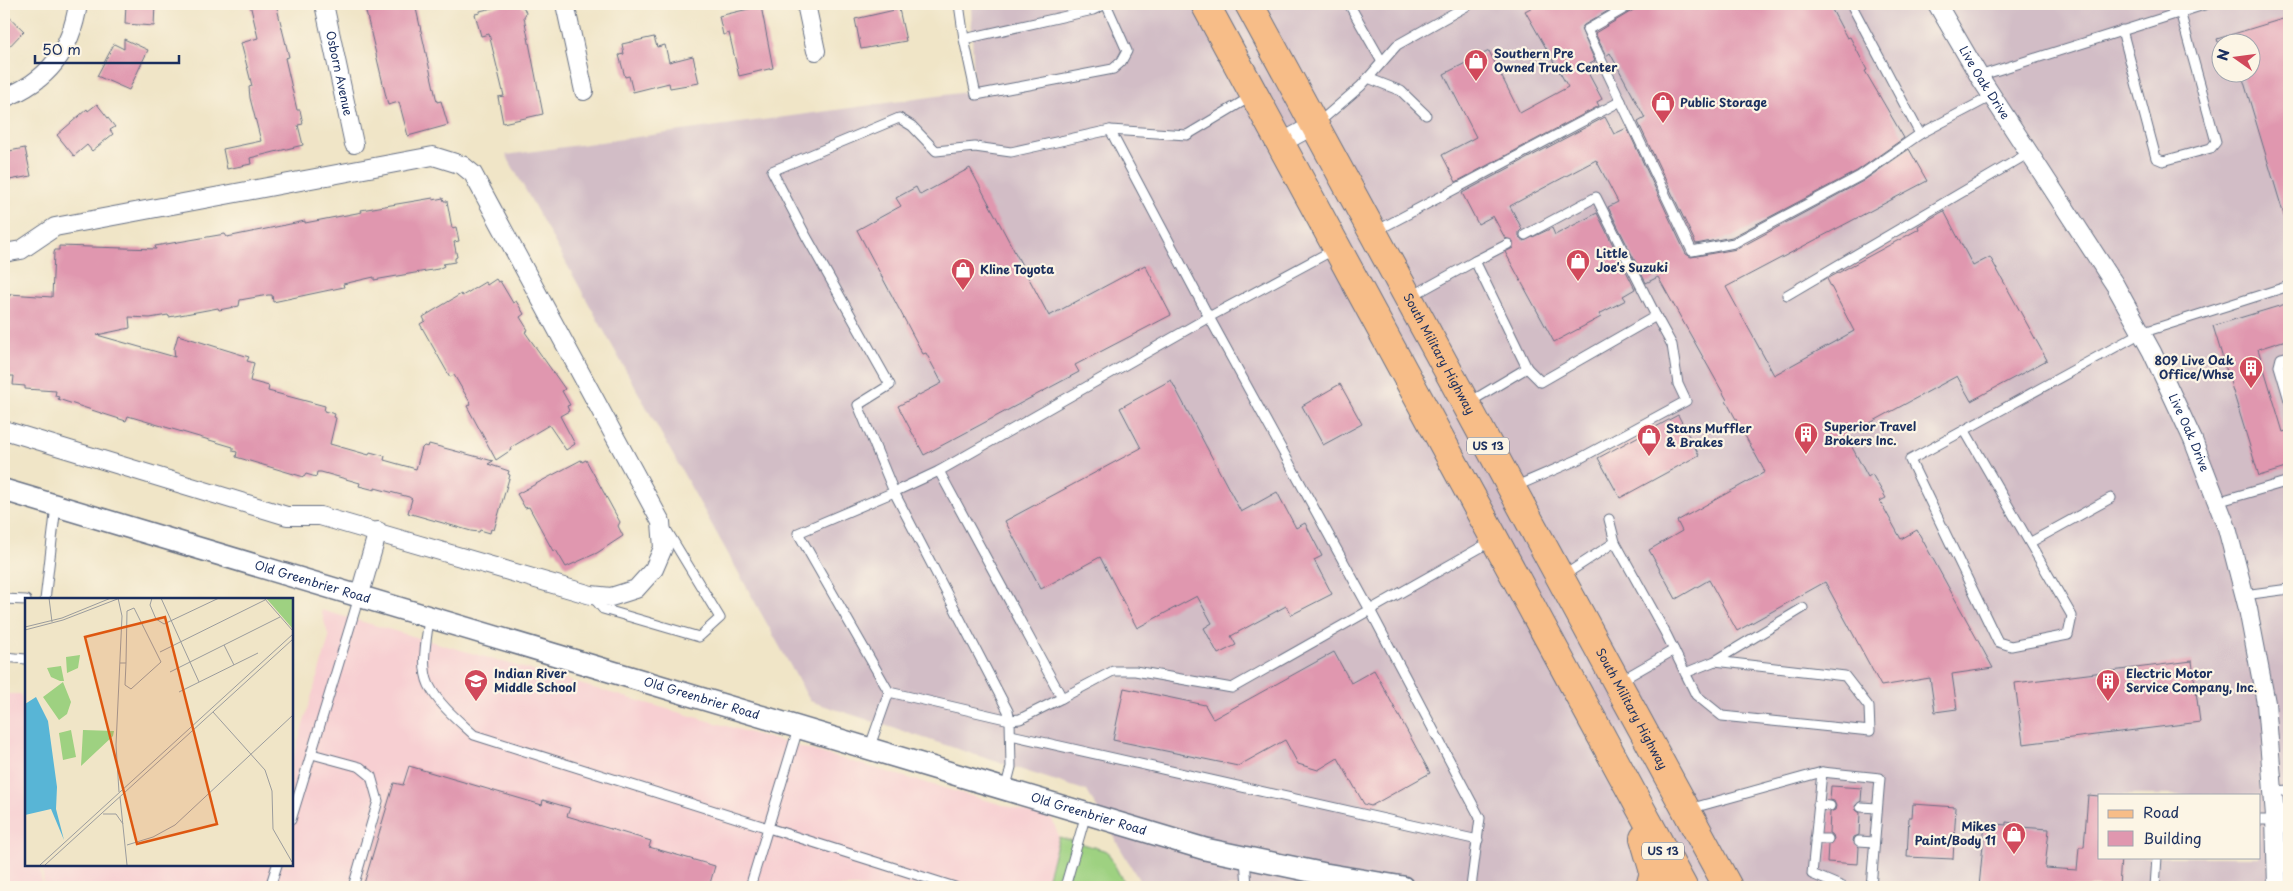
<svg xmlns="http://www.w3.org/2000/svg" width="2293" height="891" font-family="'Playpen Sans',sans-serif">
  <rect width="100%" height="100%" fill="#fcf5e5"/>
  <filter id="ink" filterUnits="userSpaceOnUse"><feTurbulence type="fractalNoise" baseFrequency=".02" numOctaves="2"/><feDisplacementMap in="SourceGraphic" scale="10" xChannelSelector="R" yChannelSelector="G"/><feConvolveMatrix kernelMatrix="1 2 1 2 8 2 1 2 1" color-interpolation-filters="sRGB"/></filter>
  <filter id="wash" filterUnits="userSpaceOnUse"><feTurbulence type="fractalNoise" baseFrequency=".0096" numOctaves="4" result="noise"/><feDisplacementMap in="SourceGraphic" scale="20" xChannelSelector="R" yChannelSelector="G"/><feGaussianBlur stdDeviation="1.12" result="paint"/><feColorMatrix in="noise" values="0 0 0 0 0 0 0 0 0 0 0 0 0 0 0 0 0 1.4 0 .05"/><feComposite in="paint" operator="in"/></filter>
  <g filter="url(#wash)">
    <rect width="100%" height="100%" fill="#f0e5c7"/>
    <g fill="#f7cfd2">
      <path d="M321,610L1052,819L1059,837L1045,887H44L42,865H291V765L329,638Z"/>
      <path d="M4,694H21L26,742V865H40L42,887H4Z"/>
    </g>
    <path fill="#d2bdc6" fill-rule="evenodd" d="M971,4H2289V887H1143L1087,791L810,701L506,155L974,91ZM2220,42H2250V72H2220ZM2099,795H2259V857H2099Z"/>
    <path fill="#9ed181" stroke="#5c8070" d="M1059,837L1107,851L1126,887H1045Z"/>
    <g id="blocks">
      <g fill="#e097af">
        <path d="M126,4H155L154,26L125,24Z"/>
        <path d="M250,4H276L289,57L285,58L297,110H300L303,124L298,125L303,145L250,158L251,164L227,169L223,149L261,141L250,98L249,87L252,86L241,43L258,38Z"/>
        <path d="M375,4H415L437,102L441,101L448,125L408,136L399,102L388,105L366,12L368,11L367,6Z"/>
        <path d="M508,4H518L524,8L526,13L524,17L543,114L503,123L498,97L504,96L489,34L481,36L475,14L480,13V11Z"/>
        <path d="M1538,4H1620L1584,25L1581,29L1595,61L1585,67L1602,99L1597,102L1599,106L1456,182L1442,155L1476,137L1444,74L1489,51L1520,113L1568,87L1525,11Z"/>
        <path d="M1638,4H1829L1847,38L1850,37L1867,70L1865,71L1904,138L1857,171L1732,237L1696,244L1638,122L1645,118L1610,53L1606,56L1595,33L1635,9Z"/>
        <path d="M761,6L773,68L739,76L729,33L723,35L719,16Z"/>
        <path d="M899,9L906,41L861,49L855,19Z"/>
        <path d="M4,12L24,31L4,52Z"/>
        <path d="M2289,17V219H2285L2241,72H2250V42H2218L2217,39Z"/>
        <path d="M654,37L657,47L665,45L669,62L693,56L699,83L670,88L669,83L633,92L629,76L625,77L619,55L624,54L622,44Z"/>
        <path d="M124,39L148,50L129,90L97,76L114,44L124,49Z"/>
        <path d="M97,104L115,127L110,130L113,134L92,151L87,145L74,156L57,135L87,109L88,111Z"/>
        <path d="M1605,117L1614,134L1627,128L1686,254L1691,257L1737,249L1863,181L1909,149L1927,181L1726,287L1774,375L1854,331L1827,279L1919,229L1918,226L1940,213L1944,211L1973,266L1990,257L2047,360L1971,401L1957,376L1846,436L1868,477L1872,474L1886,498L1880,501L1901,539L1917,530L1993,668L1952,674L1957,709L1935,712L1930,678L1881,686L1825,582L1737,631L1709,580L1676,599L1649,550L1682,531L1677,521L1765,472L1726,401L1727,400L1658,277L1646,283L1608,207L1618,202L1596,160L1510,206L1522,229L1519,232V237L1524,241L1552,228L1555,235L1597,213L1635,289L1623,296L1626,300L1599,314L1601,317L1554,342L1505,252L1513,248V241L1505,238L1493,216L1478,224L1462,193Z"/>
        <path d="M25,148L31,176L4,181V152Z"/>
        <path d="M970,168L1049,316L1145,265L1171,315L1075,365L1079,372L924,455L898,406L942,383L926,353L923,354L857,230L901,206L896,198L916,187L920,195Z"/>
        <path d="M433,198V200L443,198L444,201H447L452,228L456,227L459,241L454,242L457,257L455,258V262L443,264L444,266L438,269L374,280V277L343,284L344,287L273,302L272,295H268L240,300L239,306L219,310L218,308L169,317L168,315L150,318L129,317L130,328L97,335L175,357L174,349L178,335L249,357L247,361L254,363L250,381L269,386L268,391L325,406L324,411L335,414L334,417L336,418L330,444L369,455L370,452L385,456L384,460L416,469L422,448L424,446L428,447L429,444L493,461L488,464L509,471L508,474L510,475L494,530L491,529L490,533L480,530L479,532L471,531L408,513L412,499L409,497L375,488V490L359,486L360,483L321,472H317L316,477L306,474L304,477L236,457L237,452L233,451V447L128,416L126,421L107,415L58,399L59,397L55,396L56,391L25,389V386L13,385L14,376H4V295L10,296V294L52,297L54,253L55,250H59V246L156,249L155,246L178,242L225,234L227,237L305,221V223L362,212L361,210Z"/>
        <path d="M496,279L498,282L500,281L513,303L516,301L524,314L520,317L528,330L525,332L565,389L562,391L570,405L567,406L569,411L560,416L575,444L566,450L549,425L510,448L511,450L496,460L467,406L471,404L454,375L450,377L420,324L425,321L423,317L461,294L462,296L485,282L487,285Z"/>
        <path d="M2289,303V339L2258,349L2283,432L2289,430V467L2259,476L2213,326Z"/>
        <path d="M1171,380L1241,512L1277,492L1296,528L1305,523L1322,556L1314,560L1332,594L1291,615L1286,606L1231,636L1236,645L1218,654L1204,628L1212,623L1197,596L1137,628L1100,557L1041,589L1005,521L1141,448L1120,408Z"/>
        <path d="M1340,384L1362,424L1323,445L1302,406Z"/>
        <path d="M1678,415L1699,455L1620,498L1598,458Z"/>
        <path d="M581,460L582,462L586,460L620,522L618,526L623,536L597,553L566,567L556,550L553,551L529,507L525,508L517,494Z"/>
        <path d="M1334,652L1351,683L1374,670L1430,773L1371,806L1364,804L1338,758L1318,770L1298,764L1285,740L1238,766L1113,740L1124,688L1205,705L1213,719Z"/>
        <path d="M2192,661L2200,722L2023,744L2015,683Z"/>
        <path d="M409,766L542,805L543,800L570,808L567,816L651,841L649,847L715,866L709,887H363L394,783L403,785Z"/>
        <path d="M1831,786L1862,788L1861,801L1855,806L1856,810L1860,813L1859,835L1854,837L1853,841L1859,847L1858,864L1827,862L1828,845L1834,839L1833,835L1829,833L1830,812L1835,810L1836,806L1834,801L1830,800Z"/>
        <path d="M2088,795L2099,796V857H2121L2119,887H1979L1985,823L2006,825V822L2021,824L2020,827L2049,829L2045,868L2077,870L2079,847H2084Z"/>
        <path d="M1913,804L1956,807L1953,859L1907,857L1909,817H1912Z"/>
      </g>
    </g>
  </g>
  <g filter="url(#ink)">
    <use href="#blocks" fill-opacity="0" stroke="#666f83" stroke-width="1"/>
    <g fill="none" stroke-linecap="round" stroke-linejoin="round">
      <g stroke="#666f83" stroke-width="11">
        <g id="service">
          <path d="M959,4L964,39L1093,10L1106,4"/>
          <path d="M1349,4L1382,62"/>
          <path d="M1632,4L1587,30L1692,251L1734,243L1860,176L1920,134"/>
          <path d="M1851,4L1920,134L1992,96"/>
          <path d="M2122,30L2156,158L2163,161L2211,148L2216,142L2178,4"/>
          <path d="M964,39L976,95L1113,69L1121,62L1127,51L1106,4"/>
          <path d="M1979,76L2207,4"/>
          <path d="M1368,78L1401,91L1426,115"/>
          <path d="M1317,124L1361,86L1397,45L1470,4"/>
          <path d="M1110,130L1209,317L1370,610L1480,818L1471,887"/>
          <path d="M1376,231L1621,101"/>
          <path d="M1525,235L1596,197L1656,316L1541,382L1527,368"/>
          <path d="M1335,249L1209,317L939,471L1062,698L1113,671H1135L1232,688L1492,541"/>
          <path d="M1475,261L1508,244"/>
          <path d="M1787,295L2029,153"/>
          <path d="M1410,297L1475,261L1527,368L1468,403"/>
          <path d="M2289,356L2281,358L2279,366L2289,400"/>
          <path d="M1965,431L2072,616L2068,635L2011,646L1998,642L1910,460L2141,333L2289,286"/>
          <path d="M1514,487L1577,460L1686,401L1678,384L1672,345L1656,316"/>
          <path d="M2217,502L2289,481"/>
          <path d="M1609,519L1615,542L1666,634L1696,695L1722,716L1870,731L1869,707L1845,676L1715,661L1685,673"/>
          <path d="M2031,542L2111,498"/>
          <path d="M1563,576L1615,542"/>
          <path d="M2244,595L2289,589"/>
          <path d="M593,597L603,609L699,637L720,618L666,529"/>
          <path d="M4,599L26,600"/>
          <path d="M45,600L56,506"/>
          <path d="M429,618C427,638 420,666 429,685C439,705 458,720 474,735L955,887"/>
          <path d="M4,657L26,659"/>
          <path d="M1715,661L1803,608"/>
          <path d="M1620,681L1674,650"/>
          <path d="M889,692L1010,720L1008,711L894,492L939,471"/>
          <path d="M1011,735L1478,840"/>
          <path d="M869,749L889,692L798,533L894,492L858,405L890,385L806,236L772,171L899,118L912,126L936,151L975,147L1011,152L1110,130L1187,135L1252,96"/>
          <path d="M312,754L360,767L371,776L378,801L353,887"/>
          <path d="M1822,772L1812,874L1843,887"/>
          <path d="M1005,790L1011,767L1010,720L1020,719L1062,698"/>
          <path d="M2273,791L2289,790"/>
          <path d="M1818,805L1830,806"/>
          <path d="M1861,807L1877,808"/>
          <path d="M1689,809L1822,772L1880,778L1871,887"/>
          <path d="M291,820L359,597"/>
          <path d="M2259,820H2275"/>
          <path d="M1815,839H1828"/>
          <path d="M1859,841L1874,842"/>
          <path d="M1245,858L1247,887"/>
          <path d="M270,887L277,865"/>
          <path d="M750,887L798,729"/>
          <path d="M1065,887L1086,814"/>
          <path d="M2155,887L2157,857"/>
        </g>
      </g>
      <g stroke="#666f83" stroke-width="20">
        <g id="minor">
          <path id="s1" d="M324,4L354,144"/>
          <path d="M565,4L584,91"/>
          <path d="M806,4L816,51"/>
          <path id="s2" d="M1937,4L1979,76L2115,285L2152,352L2193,440L2227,528L2248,609L2266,703L2275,816L2277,887"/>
          <path d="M4,98C48,81 71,51 78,4"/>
          <path d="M1281,143L1314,125"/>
          <path d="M4,253L21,250L55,227L433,156L462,165L473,174L661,522L663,548L654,569L636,589L611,597L591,595L320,516H287L4,430"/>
          <path d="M359,597L378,531"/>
        </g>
      </g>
      <g stroke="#666f83" stroke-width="24">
        <g id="tertiary">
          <path id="s3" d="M4,490L1205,849L1325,874L1403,887"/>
        </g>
      </g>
      <g stroke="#666f83" stroke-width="30">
        <g id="primary">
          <path d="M1205,4L1683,887"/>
          <path id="s4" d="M1249,4L1728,887"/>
          <path d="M1644,838L1654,872L1650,887"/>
        </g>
      </g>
      <use href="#service" stroke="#fff" stroke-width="9"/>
      <use href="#minor" stroke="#fff" stroke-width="18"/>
      <use href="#tertiary" stroke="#fff" stroke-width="21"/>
      <use href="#primary" stroke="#f7bd88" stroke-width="28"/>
    </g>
  </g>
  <defs>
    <g id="shop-pin" transform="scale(1.25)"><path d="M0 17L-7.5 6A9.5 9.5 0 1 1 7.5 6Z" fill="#d1495b" stroke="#fcf5e5"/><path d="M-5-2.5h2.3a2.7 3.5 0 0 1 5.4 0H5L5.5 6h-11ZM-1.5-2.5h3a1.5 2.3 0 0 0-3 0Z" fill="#fff"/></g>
    <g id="building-pin" transform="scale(1.25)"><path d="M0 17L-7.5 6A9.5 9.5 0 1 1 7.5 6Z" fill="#d1495b" stroke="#fcf5e5"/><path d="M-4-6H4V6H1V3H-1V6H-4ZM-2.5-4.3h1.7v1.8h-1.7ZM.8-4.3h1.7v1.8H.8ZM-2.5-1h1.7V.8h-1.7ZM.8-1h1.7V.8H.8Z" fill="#fff"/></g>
    <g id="school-pin" transform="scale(1.25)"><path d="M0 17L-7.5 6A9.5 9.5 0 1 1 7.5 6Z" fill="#d1495b" stroke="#fcf5e5"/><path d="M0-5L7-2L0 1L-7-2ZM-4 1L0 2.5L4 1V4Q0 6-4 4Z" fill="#fff"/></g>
  </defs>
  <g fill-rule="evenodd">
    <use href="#shop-pin" x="1476" y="61"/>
    <use href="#shop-pin" x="1663" y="103"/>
    <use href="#shop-pin" x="1578" y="261"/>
    <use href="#shop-pin" x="963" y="270"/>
    <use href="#building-pin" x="2251" y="368"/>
    <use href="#building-pin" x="1806" y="434"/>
    <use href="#shop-pin" x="1649" y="436"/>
    <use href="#school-pin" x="476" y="681"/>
    <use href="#building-pin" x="2108" y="681"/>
    <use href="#shop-pin" x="2014" y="834"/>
  </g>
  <g text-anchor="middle" stroke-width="4.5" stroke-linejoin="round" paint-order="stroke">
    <g fill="#fcf5e5" stroke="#5e6a86" stroke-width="1">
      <rect x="1467" y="437.5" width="42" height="17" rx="4"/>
      <rect x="1642" y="842.5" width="42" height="17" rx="4"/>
    </g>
    <g font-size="11" font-weight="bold" fill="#1b2f5e">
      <text x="1488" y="450">US 13</text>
      <text x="1663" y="855">US 13</text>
    </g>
    <g font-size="12" font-weight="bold" fill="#1b2f5e" stroke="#fcf5e5" text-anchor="start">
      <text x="1494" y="58">Southern Pre<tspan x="1494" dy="14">Owned Truck Center</tspan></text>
      <text x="1680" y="107">Public Storage</text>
      <text x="1596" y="258">Little<tspan x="1596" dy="14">Joe's Suzuki</tspan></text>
      <text x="980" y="274">Kline Toyota</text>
      <text x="2234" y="365" text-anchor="end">809 Live Oak<tspan x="2234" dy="14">Office/Whse</tspan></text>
      <text x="1824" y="431">Superior Travel<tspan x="1824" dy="14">Brokers Inc.</tspan></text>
      <text x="1666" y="433">Stans Muffler<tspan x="1666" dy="14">&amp; Brakes</tspan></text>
      <text x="494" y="678">Indian River<tspan x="494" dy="14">Middle School</tspan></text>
      <text x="2126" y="678">Electric Motor<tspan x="2126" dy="14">Service Company, Inc.</tspan></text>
      <text x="1996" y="831" text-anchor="end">Mikes<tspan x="1996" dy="14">Paint/Body 11</tspan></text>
    </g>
    <g font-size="12" fill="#1b2f5e" stroke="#fcf5e5">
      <text dy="4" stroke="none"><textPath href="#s1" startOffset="71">Osborn Avenue</textPath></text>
      <text dy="4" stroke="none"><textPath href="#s2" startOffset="92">Live Oak Drive</textPath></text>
      <text dy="4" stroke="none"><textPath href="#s4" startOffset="398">South Military Highway</textPath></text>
      <text dy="4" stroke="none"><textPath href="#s2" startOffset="498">Live Oak Drive</textPath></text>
      <text dy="4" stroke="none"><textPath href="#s3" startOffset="322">Old Greenbrier Road</textPath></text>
      <text dy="4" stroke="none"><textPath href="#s3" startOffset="728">Old Greenbrier Road</textPath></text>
      <text dy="4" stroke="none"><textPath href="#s4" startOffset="802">South Military Highway</textPath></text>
      <text dy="4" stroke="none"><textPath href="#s3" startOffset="1132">Old Greenbrier Road</textPath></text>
    </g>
  </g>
  <g transform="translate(25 598)">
    <rect width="268" height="268" fill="#f0e5c7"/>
    <path d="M241,0H267V30ZM55,57L53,70L42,75L41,59ZM36,68L39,83H35L26,79L22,70ZM38,84L46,104L42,116L34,122L18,99ZM46,132L51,159L38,162L34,135ZM58,132L89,133L88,138L56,168Z" fill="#9ed181"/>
    <path d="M11,99L23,123L32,189L31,211L39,242L26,211L0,217V106Z" fill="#58b5d6"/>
    <path fill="none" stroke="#9b9c9d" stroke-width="1" d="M24,0L27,24M93,0L97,18L91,147L94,194M127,0L125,7L131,21L139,26L194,0M136,0L174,84M239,0L268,33M0,29L37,20L86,0M0,32L38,22L95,0M199,47L209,67M135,54L240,2M95,65H101L102,13L109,10L136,64L106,91L100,87L101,65M145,74L255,19M154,94L233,55M188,114L240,172L247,193L248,231L267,264M95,199L102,267M78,216H91L98,226M102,247L128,239L150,227L268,117M15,267L268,36M20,267L268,41"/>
    <path fill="#de5710" fill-opacity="0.15" stroke="#de5710" stroke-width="2.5" d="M140,19L192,226L112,246L60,39Z"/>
    <rect width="268" height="268" fill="none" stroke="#1b2f5e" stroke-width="2.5"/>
  </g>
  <rect width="2293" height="891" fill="none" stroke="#fcf5e5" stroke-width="20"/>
  <rect x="2098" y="794" width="162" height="65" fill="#fcf5e5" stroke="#a2a6af"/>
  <rect x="2108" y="810" width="25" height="8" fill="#f7bd88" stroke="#a2a6af"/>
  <text x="2143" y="818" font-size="15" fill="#1b2f5e">Road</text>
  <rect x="2108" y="831" width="25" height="15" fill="#e097af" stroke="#a2a6af"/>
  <text x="2143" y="844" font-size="15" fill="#1b2f5e">Building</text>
  <g transform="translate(2236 58) rotate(284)"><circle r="24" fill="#fcf5e5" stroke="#a2a6af"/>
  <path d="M0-4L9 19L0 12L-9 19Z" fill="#d1495b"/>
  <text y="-8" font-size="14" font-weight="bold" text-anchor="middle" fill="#1b2f5e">N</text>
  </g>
  <path d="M35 55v8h144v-8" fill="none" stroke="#1b2f5e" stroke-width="2.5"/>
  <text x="42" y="55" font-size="15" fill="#1b2f5e" stroke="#fcf5e5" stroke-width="4" paint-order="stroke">50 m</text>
</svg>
